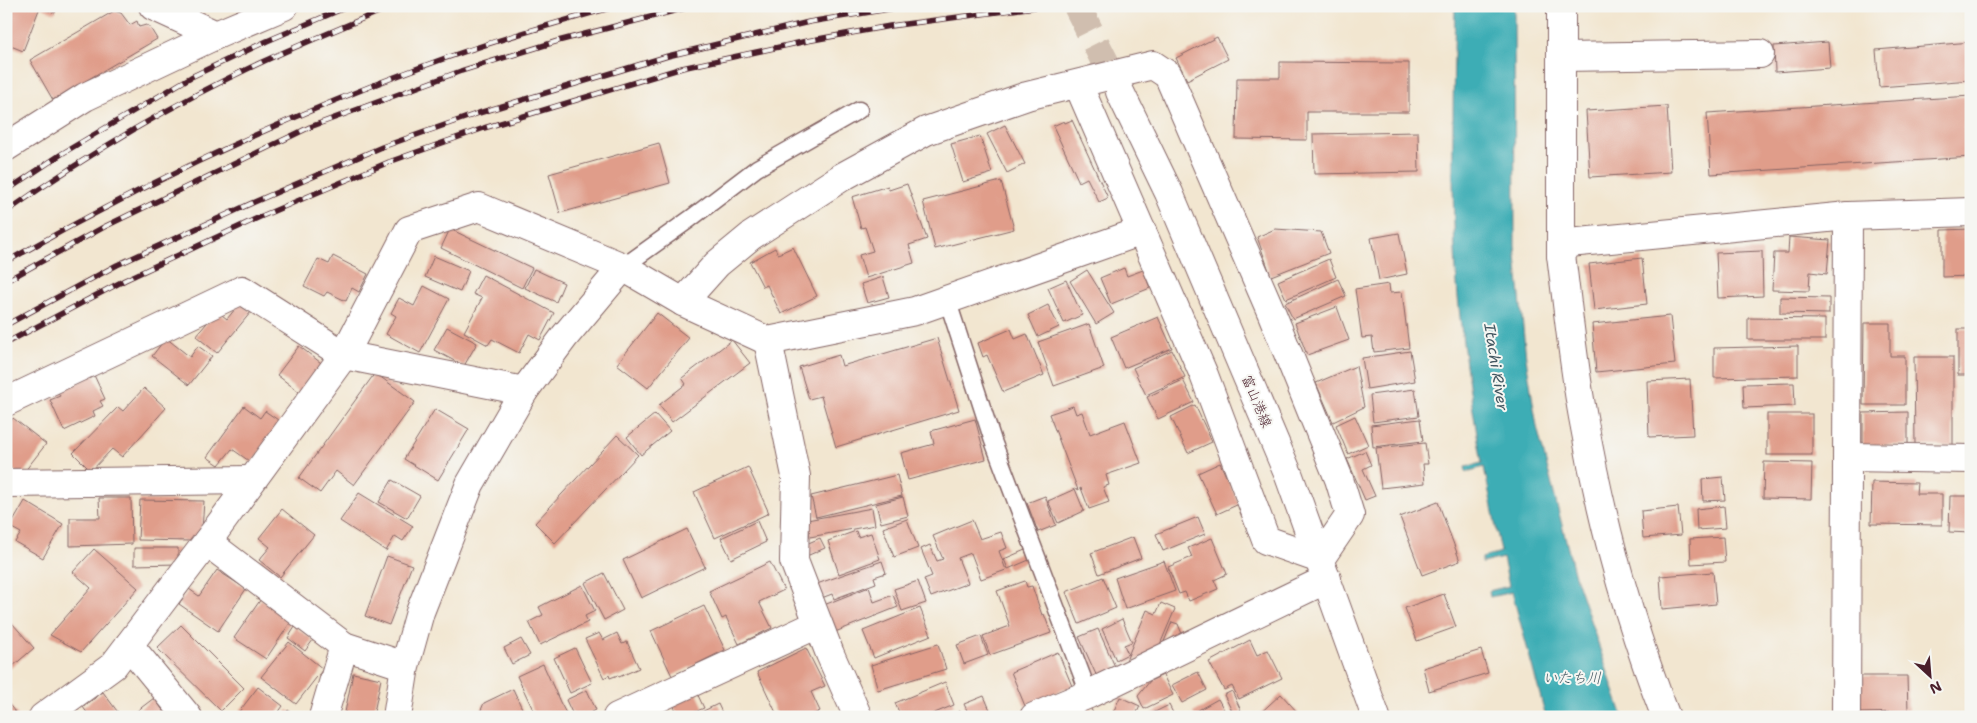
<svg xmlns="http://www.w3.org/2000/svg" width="1977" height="723" font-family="'Shantell Sans','Klee One',sans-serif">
  <rect width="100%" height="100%" fill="#f6f6f2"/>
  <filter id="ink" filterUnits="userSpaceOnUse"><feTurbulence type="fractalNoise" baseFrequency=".02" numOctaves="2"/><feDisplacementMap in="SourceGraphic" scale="10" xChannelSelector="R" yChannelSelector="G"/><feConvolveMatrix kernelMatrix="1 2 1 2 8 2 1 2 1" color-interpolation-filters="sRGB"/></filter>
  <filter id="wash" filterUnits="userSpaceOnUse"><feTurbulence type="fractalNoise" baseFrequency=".0096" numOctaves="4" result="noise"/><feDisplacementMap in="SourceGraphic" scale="20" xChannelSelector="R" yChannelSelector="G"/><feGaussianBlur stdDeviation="1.12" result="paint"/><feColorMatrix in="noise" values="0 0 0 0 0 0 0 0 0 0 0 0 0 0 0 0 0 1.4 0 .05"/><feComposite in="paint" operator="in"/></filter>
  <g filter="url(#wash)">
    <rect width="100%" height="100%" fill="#f2e6d0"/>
    <path fill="#3cadb5" stroke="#436670" d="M1455,6H1514L1515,246L1526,358L1537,427L1575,576L1623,717H1546L1512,592L1490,597L1489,591L1509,586L1503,558L1482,563V558L1501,552L1484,467L1466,472L1465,467L1482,463C1471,399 1460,336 1456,271C1451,183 1453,94 1455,6Z"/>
    <g id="blocks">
      <g fill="#e09d8a">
        <path d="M6,6H57L55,13L40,7L23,51L6,44Z"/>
        <path d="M114,11L121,13L130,25L137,21L139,27L146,25L149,26L157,39L53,100L30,60Z"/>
        <path d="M1217,37L1228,59L1187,80L1176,58Z"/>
        <path d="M1828,42L1830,68L1775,72L1774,46Z"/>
        <path d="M1971,42V80L1879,87L1876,50Z"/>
        <path d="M1280,62L1409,63V112H1307V140L1236,139L1237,78H1280Z"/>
        <path d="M1971,96V157L1711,174L1707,113Z"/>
        <path d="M1667,106L1671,172L1590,177L1586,111Z"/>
        <path d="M1072,120L1108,198L1099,202L1087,178L1079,182L1053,126L1064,121L1065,123Z"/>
        <path d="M1005,125L1025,164L1007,173L987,134Z"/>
        <path d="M1418,132L1419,172L1314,174L1313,134Z"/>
        <path d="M980,136L992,173L963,182L951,144Z"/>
        <path d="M659,143L670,183L560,213L549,174Z"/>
        <path d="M1001,181L1014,229L935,249L923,201Z"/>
        <path d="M907,184L927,239L909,245L914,263L866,278L859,255L873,251L865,227L861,228L852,197L888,186L889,190Z"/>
        <path d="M450,229L532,268L522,288L441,248Z"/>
        <path d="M1275,229L1321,232L1329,253L1271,276L1257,237Z"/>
        <path d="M1971,229V276L1942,277V230Z"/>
        <path d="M1399,233L1407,274L1379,280L1371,238Z"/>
        <path d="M1789,237L1830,240L1827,274L1810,272L1809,291L1772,290L1774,253H1788Z"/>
        <path d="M793,247L817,296L781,314L767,285L763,287L750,262L775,248L778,254Z"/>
        <path d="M1762,251L1763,296L1718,298L1716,253Z"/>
        <path d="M333,256L368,274L359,292L352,288L346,301L327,292L324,296L304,286L318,259L329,264Z"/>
        <path d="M434,256L469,271L460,292L425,277Z"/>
        <path d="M1642,258L1647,304L1594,310L1589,264Z"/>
        <path d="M1329,259L1336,277L1286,299L1278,281Z"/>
        <path d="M1124,268L1127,276L1143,270L1150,288L1111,304L1100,278Z"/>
        <path d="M534,269L564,283L556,302L525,288Z"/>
        <path d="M1087,270L1114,313L1096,324L1070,281Z"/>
        <path d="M483,275L554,313L540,340L529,334L519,353L492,339L488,345L464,332L482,298L473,294Z"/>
        <path d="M883,277L889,297L867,303L861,284Z"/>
        <path d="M1338,279L1346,296L1293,319L1285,303Z"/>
        <path d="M1066,280L1082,315L1064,323L1048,288Z"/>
        <path d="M1389,284L1390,293L1402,292L1409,348L1374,352L1372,337L1362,338L1355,289Z"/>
        <path d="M424,286L449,299L420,353L386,334L396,316L391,313L399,298L414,306Z"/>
        <path d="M1780,297L1829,298V314L1780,313Z"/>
        <path d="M240,303L251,312L217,353L196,336L217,311L227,319Z"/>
        <path d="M1048,305L1059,327L1038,337L1028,315Z"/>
        <path d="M1337,307L1349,340L1307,355L1295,323Z"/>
        <path d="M657,313L689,338L648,388L617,364Z"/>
        <path d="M1670,316L1675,364L1596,372L1592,324Z"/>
        <path d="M1158,317L1172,348L1124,368L1111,337Z"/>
        <path d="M1748,318L1825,319V340H1748Z"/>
        <path d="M1864,323H1890V356H1905V405H1863Z"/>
        <path d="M1089,324L1104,368L1054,386L1038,342Z"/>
        <path d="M447,327L477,343L464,366L434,350Z"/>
        <path d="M1011,329L1015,339L1027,334L1044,375L1003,392L987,355L983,357L978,343Z"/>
        <rect x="1958" y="329" width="13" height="46"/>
        <path d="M166,338L190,357L198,346L212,356L189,385L152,356Z"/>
        <path d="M937,338L959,410L836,447L821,396L809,399L799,367L839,355L842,366Z"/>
        <path d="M732,340L750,363L672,422L659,405L686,384L682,378Z"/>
        <path d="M299,346L325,366L303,395L277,375Z"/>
        <path d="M1798,346V376L1714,378V348Z"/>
        <path d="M1172,350L1185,377L1146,395L1133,368Z"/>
        <path d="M1410,351L1415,381L1367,389L1362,358Z"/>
        <path d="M1914,357H1953V446H1915Z"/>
        <path d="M1356,366L1364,407L1333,422L1316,383Z"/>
        <path d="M375,373L415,402L354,485L336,471L320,493L299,478Z"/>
        <path d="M94,375L105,399L100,401L103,406L93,411L95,416L64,431L50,400L60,396L58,392Z"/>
        <path d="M1690,379L1693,435L1649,437L1647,381Z"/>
        <path d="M1183,380L1194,402L1158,419L1147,397Z"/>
        <path d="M1794,383L1795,406L1744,408L1743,384Z"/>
        <path d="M144,388L166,408L122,457L112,449L91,471L73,453L118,407L123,411Z"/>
        <path d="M1415,389L1419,416L1373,422L1370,395Z"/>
        <path d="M1195,405L1212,442L1188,453L1171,417Z"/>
        <path d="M244,406L260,418L265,411L281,422L252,463L232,449L219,465L207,457Z"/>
        <path d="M1073,406L1076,414L1082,412L1090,434L1125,421L1141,463L1106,475L1109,485L1103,487L1109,502L1089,509L1081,488L1078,490L1049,414Z"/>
        <path d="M435,409L469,429L438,480L404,459Z"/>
        <path d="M1908,412V445H1863V413Z"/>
        <path d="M655,414L670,431L641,455L627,437Z"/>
        <rect x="1767" y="414" width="45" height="41"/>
        <path d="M1355,416L1368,445L1348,454L1336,425Z"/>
        <path d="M13,418L46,444L21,476L6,464V427Z"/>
        <path d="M975,419L986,459L908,480L901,453L934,444L931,431Z"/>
        <path d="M1420,419L1423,441L1373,447L1371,425Z"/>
        <path d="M617,435L638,455L555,543L535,523Z"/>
        <path d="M1425,443L1428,464H1423L1425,483L1381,488L1376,448Z"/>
        <path d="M1365,451L1371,465L1363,469L1375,496L1365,500L1347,459Z"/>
        <path d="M1764,462L1812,463L1811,499L1763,498Z"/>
        <path d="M1220,463L1239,504L1217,514L1198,473Z"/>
        <path d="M748,467L769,513L715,538L694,492Z"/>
        <path d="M897,475L902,496L816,517L811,496Z"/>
        <path d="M1723,477L1725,500L1703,501L1702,479Z"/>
        <path d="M392,480L420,496L407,518L379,502Z"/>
        <path d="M1872,482L1917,483L1916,494H1942V525L1871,524Z"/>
        <path d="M1075,489L1084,511L1058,523L1048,501Z"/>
        <path d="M359,493L413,526L403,541L395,536L386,551L340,521Z"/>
        <path d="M1045,496L1056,525L1038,532L1027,503Z"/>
        <path d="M1950,496H1971V533L1949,532Z"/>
        <path d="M903,497L908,516L881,523L876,504Z"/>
        <path d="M99,498H131L132,544L70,546V518H100Z"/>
        <path d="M140,500L204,501L202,530L191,541L138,540Z"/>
        <path d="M25,501L63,524L43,558L15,542L21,533L10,527Z"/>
        <path d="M1438,502L1460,561L1422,575L1400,517Z"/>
        <path d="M1724,506L1726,528L1697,530L1696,509Z"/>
        <path d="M1678,507L1681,535L1643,538L1641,511Z"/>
        <path d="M872,508L875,525L810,537L807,520Z"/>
        <path d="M282,509L314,535L280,577L259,560L270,547L259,538Z"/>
        <path d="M1198,517L1205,534L1163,551L1156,534Z"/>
        <path d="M907,519L918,548L894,557L883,528Z"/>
        <path d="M972,520L980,539L1001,532L1007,548L999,551L1006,570L981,579L971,553L958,558L968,583L931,597L924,579L932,576L921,549L930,545L937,561L943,559L933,536Z"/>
        <path d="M757,521L766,542L731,559L721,538Z"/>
        <path d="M687,529L705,567L641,598L623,560Z"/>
        <path d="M856,531L858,537L871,533L880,559L839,574L828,541Z"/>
        <path d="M1133,537L1141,558L1099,574L1091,553Z"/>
        <path d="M1723,537L1725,562L1691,564L1690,539Z"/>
        <path d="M820,538L825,548L809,555L804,545Z"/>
        <path d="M1212,538L1227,574L1214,580L1218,589L1189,601L1185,592L1179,594L1168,567L1192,557L1188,548Z"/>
        <path d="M134,548H178V564L134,565Z"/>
        <path d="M94,549L138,588L81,652L50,635L91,588L73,572Z"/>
        <path d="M1025,550L1029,560L1008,569L1004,559Z"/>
        <path d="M387,556L412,565L389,625L365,616Z"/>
        <path d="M882,561L886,573L874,577L876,583L834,599L832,594L819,599L814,585Z"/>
        <path d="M1164,561L1175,591L1125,609L1115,578Z"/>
        <path d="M770,562L784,590L759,602L772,628L739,644L726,617L722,619L709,591Z"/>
        <path d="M217,570L246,589L218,631L179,604L189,589L199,596Z"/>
        <path d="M1713,572L1716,604L1662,609L1660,576Z"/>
        <path d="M604,573L623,610L604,620L585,583Z"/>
        <path d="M1103,577L1116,608L1079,624L1066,592Z"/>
        <path d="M918,581L926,603L902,611L894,589Z"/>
        <path d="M1025,581L1027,587L1032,586L1042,615L1044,614L1051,633L990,655L983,636L1010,626L997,591Z"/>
        <path d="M582,585L595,611L585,616L588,622L540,645L529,622L543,615L539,607Z"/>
        <path d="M869,587L874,602L893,595L898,607L835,632L824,605Z"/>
        <path d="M1444,594L1456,627L1417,641L1405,608Z"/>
        <path d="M261,599L292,620L266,659L234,638Z"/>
        <path d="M1161,603L1175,609L1156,654L1125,663L1147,610L1156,614Z"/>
        <path d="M704,606L725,650L672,676L651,631Z"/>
        <path d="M920,608L931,635L874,658L863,631Z"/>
        <path d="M1122,619L1132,642L1124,645L1128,654L1116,660L1102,629Z"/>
        <path d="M1172,622L1178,624L1184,639L1163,644Z"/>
        <path d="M12,623L34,648L6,672V628Z"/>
        <path d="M181,625L244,688L221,711L157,648Z"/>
        <path d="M295,627L313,640L305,651L288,638Z"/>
        <path d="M1098,629L1117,671L1098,679L1079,637Z"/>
        <path d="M599,633L603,640L617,633L622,644L627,642L639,668L619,677L618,675L610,678L609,675L604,678L585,639Z"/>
        <path d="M981,636L988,655L964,664L957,645Z"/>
        <path d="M521,639L530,655L512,664L504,648Z"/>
        <path d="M1250,640L1257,655L1268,650L1282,678L1239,699L1232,686L1224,690L1209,662Z"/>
        <path d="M289,642L323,669L296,704L261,677Z"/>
        <path d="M938,644L946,669L878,690L871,665Z"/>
        <path d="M575,648L592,683L570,693L554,658Z"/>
        <path d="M806,648L825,686L811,692L820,711L808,717H778L757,672Z"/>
        <path d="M1481,650L1488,673L1429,691L1423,668Z"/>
        <path d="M1058,652L1072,686L1025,706L1011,672Z"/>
        <path d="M543,664L560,702L568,717H528L535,714L517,676Z"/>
        <path d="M1198,672L1207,690L1182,703L1172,685Z"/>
        <path d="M353,673L381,679L373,717H344Z"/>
        <path d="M1163,675L1173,695L1144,709L1138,696L1150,681Z"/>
        <path d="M1859,676H1907L1908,712L1860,713Z"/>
        <path d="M945,682L954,705L925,717H901L895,703Z"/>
        <path d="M258,687L283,706L275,717H235Z"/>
        <path d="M513,689L526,717H478L484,703Z"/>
        <path d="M695,689L704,708L684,717H679L671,700Z"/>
        <path d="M587,690L596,710L583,717H574L566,700Z"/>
        <path d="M1232,691L1242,713L1235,717L1224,695Z"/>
        <path d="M103,692L120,715L117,717H90L83,707Z"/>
        <path d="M1281,694L1298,713L1294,717H1256Z"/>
        <path d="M984,696L993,717H970L964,704Z"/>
        <path d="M1120,697L1140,706L1135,717H1111Z"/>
        <path d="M154,698L168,717H129Z"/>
        <path d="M1218,699L1228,717H1195L1193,713Z"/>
        <path d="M6,701L11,707L19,717H6Z"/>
        <path d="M718,704L724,717H691Z"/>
        <path d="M1169,705L1175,717H1145Z"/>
        <path d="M1090,707L1095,717H1072Z"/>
        <path d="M288,710L297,717H283Z"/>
        <path d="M960,711L962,717H947Z"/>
      </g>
    </g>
  </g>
  <g filter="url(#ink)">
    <use href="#blocks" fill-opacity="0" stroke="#856565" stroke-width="1"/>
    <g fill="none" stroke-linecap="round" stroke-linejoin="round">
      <path stroke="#d0beaf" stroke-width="28" stroke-dasharray="28 14" stroke-linecap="butt" d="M1077,6L1120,92"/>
      <g stroke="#856565" stroke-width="19">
        <g id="service">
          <path d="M623,267L690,219L757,168L859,110"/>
          <path d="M947,299L993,441L1089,694"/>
        </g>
      </g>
      <g stroke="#856565" stroke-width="30">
        <g id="minor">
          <path d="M153,6L216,35"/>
          <path d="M1561,6V255"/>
          <path d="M1562,57L1760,54"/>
          <path d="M6,147L85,97L216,35L284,6"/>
          <path d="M683,302L717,264L751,236L842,177L926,131L1027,96L1153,65L1168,75L1272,314L1339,479L1350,515L1320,559L1266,540L1204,375L1078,84"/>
          <path d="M768,341L796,476L794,561L830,654L858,717"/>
          <path d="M6,402L242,290L344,355L524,391"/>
          <path d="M1848,457L1971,459"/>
          <path d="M6,483L252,480"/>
          <path d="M207,542L344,646L405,666"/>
          <path d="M129,645L188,717"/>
          <path d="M43,717L113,666L207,542L344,355L409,230L479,207L623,267L683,302L768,341L915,311L1142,231"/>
          <path d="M323,717L344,646"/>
          <path d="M397,717L405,666L420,612L470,484L524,391L565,336L623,267"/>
          <path d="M617,717L818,624"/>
          <path d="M1034,717L1089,694L1327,579"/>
          <path d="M1666,717C1628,620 1601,520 1583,417C1573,363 1568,309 1561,255L1569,243L1848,216L1971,212"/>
          <path d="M1846,717L1848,216"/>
        </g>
      </g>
      <g stroke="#856565" stroke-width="30">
        <path id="primary" d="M1120,92L1169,193L1289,476L1376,717"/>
      </g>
      <use href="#service" stroke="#fff" stroke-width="16"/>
      <use href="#minor" stroke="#fff" stroke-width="28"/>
      <use href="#primary" stroke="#fff" stroke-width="28"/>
      <g stroke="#4a1f2b" stroke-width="5.5">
        <g id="rail">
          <path d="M6,191L63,153L191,77L267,41L349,6"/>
          <path d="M6,212C87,155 172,104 262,62C305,42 349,25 392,6"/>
          <path d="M6,262C139,186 278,120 421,67C485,43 551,24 617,6"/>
          <path d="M6,281L104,227L310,127L461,71L558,41L693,6"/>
          <path d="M6,325L117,265L252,203L382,147L479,113L668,56L809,22L907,6"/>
          <path d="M6,343L125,280L262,216L389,162L484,128L682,68L807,41L890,26L1043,6"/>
        </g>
      </g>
      <use href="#rail" stroke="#f6f6f2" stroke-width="4" stroke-dasharray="11" stroke-linecap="butt"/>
    </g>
  </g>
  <g text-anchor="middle" stroke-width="4" stroke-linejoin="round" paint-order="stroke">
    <g font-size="14" fill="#4a1f2b" stroke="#f6f6f2">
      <text transform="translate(1257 401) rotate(67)" y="5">富山港線</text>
    </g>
    <g font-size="15" font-style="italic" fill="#445862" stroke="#f6f6f2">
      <text transform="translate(1496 367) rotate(81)" y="5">Itachi River</text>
      <text x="1572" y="683">いたち川</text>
    </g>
  </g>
  <rect width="1977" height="723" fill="none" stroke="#f6f6f2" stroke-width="25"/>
  <g transform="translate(1930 676) rotate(154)" stroke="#f6f6f2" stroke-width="4" paint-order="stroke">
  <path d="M0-4L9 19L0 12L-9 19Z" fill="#4a1f2b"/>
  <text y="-8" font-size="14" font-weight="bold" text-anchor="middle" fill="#4a1f2b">N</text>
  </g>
</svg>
